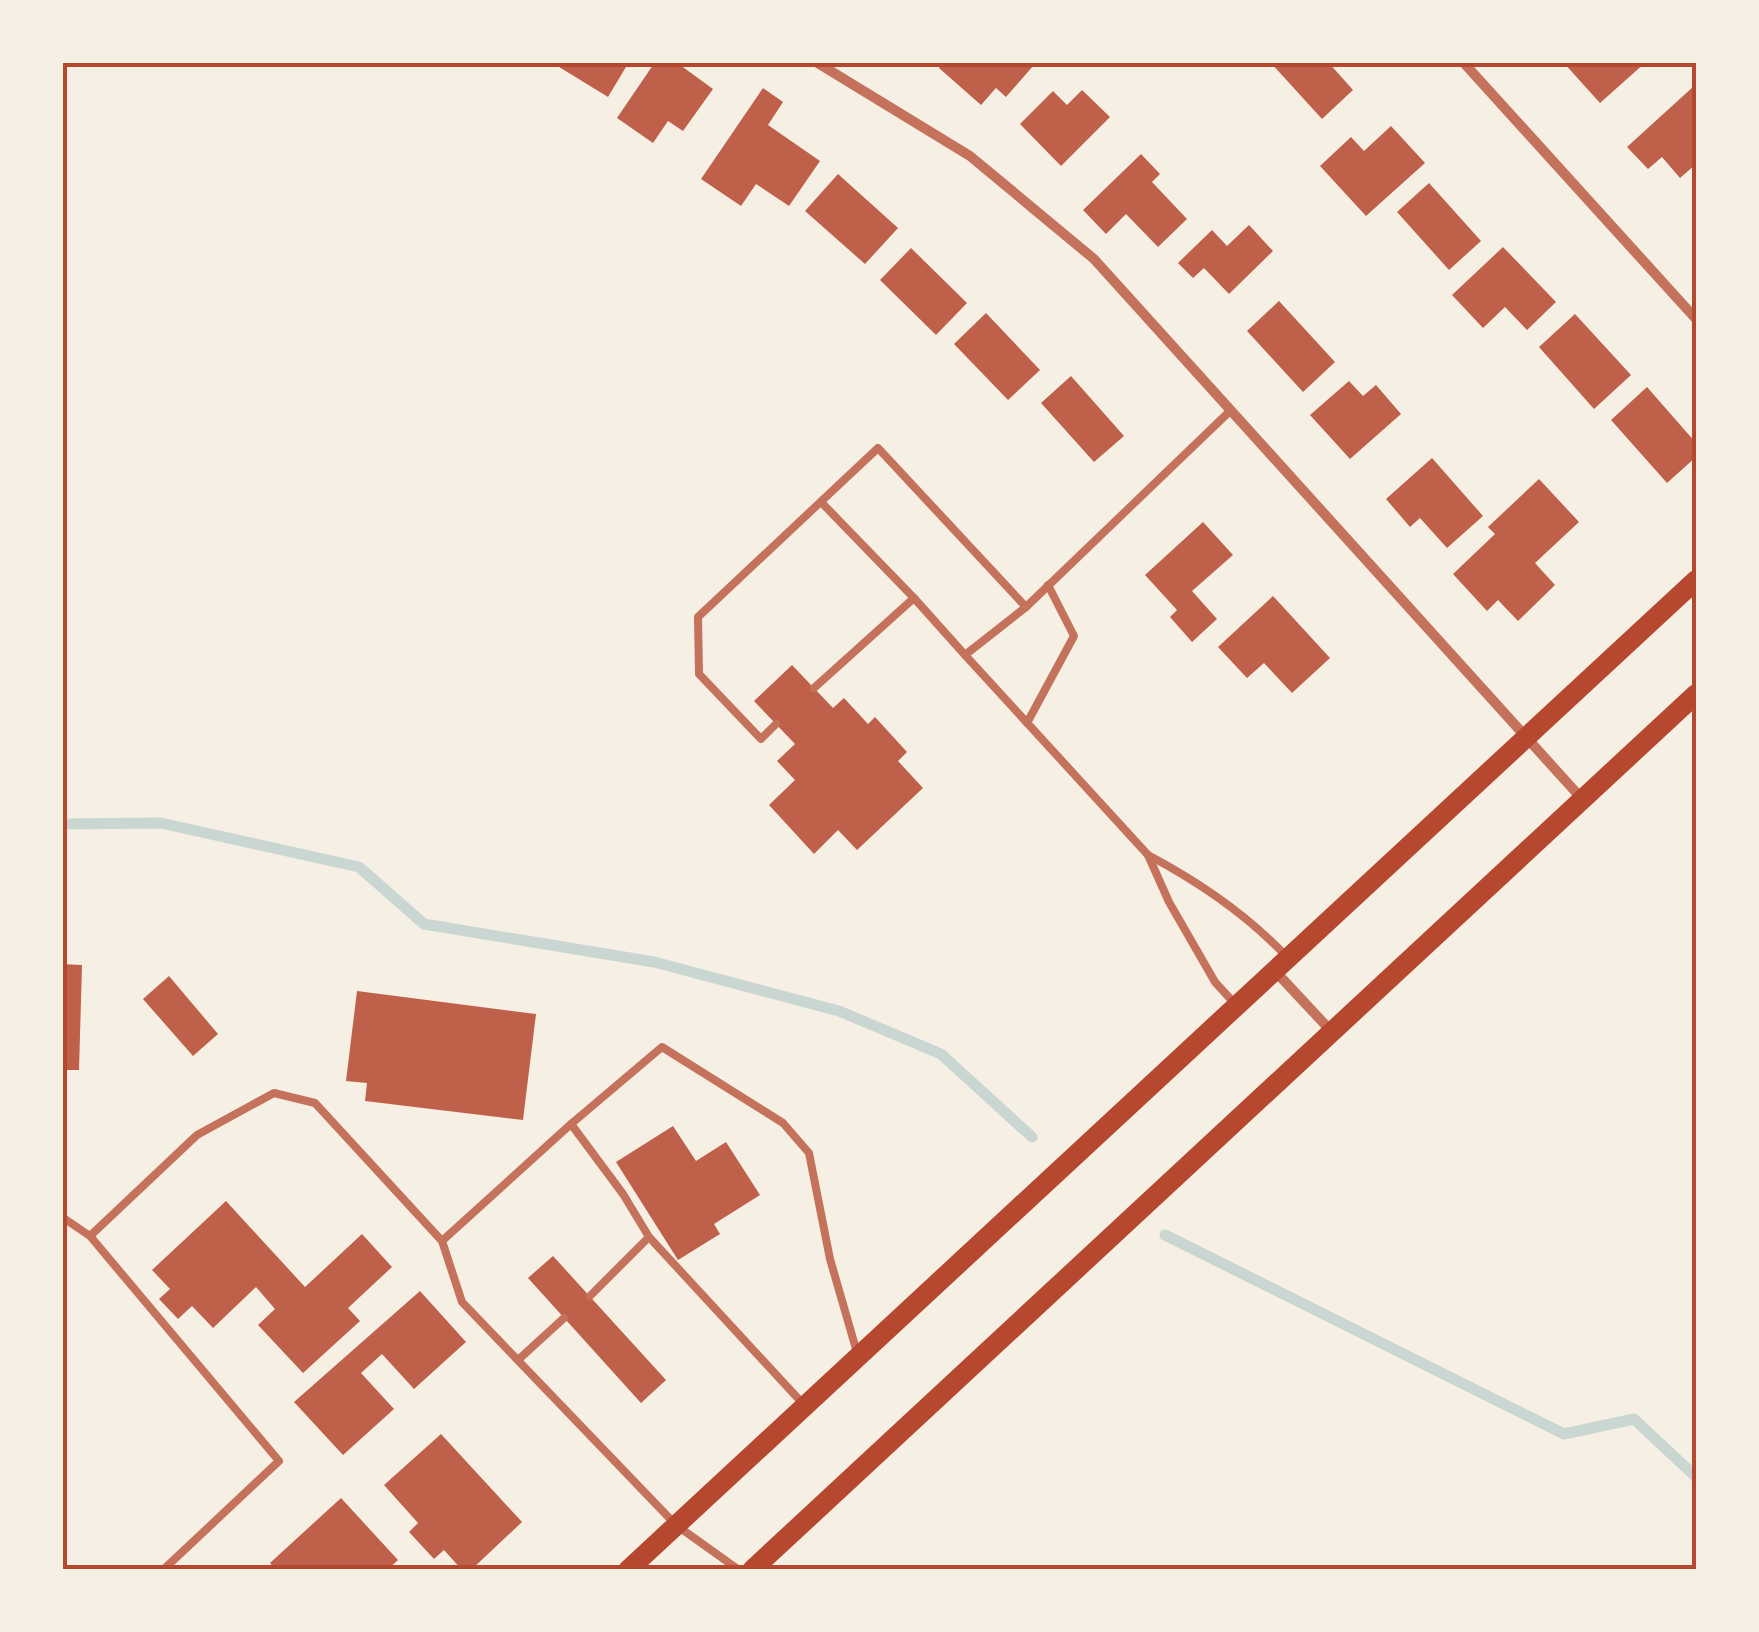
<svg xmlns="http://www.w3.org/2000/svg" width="1759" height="1632" font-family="'Sofia Sans Condensed',sans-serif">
  <rect width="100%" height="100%" fill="#f6efe4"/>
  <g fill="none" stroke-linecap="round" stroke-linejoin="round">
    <g stroke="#c9d6d2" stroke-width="11">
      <path d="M62,824L161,823L359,867L424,924L654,962L839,1011L941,1054L1032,1137"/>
      <path d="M1165,1235L1564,1434L1634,1419L1696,1477"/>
    </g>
  </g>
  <g fill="#bf614a">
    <path d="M551,62H629L608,97Z"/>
    <path d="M655,62H676L713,89L683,131L668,121L653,143L617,118Z"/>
    <path d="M943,62H1031L1034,65L1006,97L996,88L981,105L939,68Z"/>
    <path d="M1270,62H1328L1353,90L1322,119Z"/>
    <path d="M1563,62H1646L1600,103Z"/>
    <path d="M1694,86L1696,89V164L1680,178L1662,157L1648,169L1627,147Z"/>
    <path d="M763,88L783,102L768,125L820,161L789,206L756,184L741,206L701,179Z"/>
    <path d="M1082,90L1110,117L1061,166L1020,124L1053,91L1067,105Z"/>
    <path d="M1391,126L1425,163L1366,216L1320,166L1351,137L1364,151Z"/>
    <path d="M1141,154L1160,174L1152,182L1187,219L1158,247L1126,214L1106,234L1083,210Z"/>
    <path d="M838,174L898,228L865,264L805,211Z"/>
    <path d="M1429,183L1481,241L1449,270L1397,212Z"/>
    <path d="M1249,225L1273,251L1229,294L1204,268L1193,278L1178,263L1212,230L1227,246Z"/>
    <path d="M1503,247L1556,302L1527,330L1505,307L1483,328L1452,295Z"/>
    <path d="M911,248L967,303L936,335L880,280Z"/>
    <path d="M1279,301L1335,362L1303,392L1247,331Z"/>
    <path d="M986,313L1040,370L1008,400L954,344Z"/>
    <path d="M1575,314L1631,375L1594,409L1539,347Z"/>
    <path d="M1071,376L1124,436L1094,462L1041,403Z"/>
    <path d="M1349,381L1363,396L1376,385L1401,414L1350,459L1310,415Z"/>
    <path d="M1647,387L1696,443V457L1667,483L1611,420Z"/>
    <path d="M1432,458L1483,516L1447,548L1420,518L1410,527L1386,499Z"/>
    <path d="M1539,479L1579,522L1535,563L1555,585L1518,621L1498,600L1487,611L1453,574L1495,534L1488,527Z"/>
    <path d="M1203,522L1233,555L1192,591L1217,619L1192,642L1170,617L1177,610L1145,575Z"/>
    <path d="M1273,596L1330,658L1292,693L1264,663L1247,678L1218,647Z"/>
    <path d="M792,665L833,708L844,698L868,724L875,717L907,752L898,761L923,788L857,850L838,830L814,854L769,805L795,780L777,761L795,744L754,701Z"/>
    <path d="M62,964L82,965L79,1070H62Z"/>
    <path d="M169,976L218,1034L193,1056L143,999Z"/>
    <path d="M357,991L536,1014L523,1120L365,1101L367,1083L346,1081Z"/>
    <path d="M673,1126L696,1161L726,1142L760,1195L714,1224L720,1234L678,1260L616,1162Z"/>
    <path d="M226,1201L305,1287L362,1234L392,1267L348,1308L360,1321L303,1373L258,1325L275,1309L256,1287L213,1328L192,1306L178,1319L159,1299L170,1289L152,1270Z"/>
    <path d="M553,1256L666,1380L641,1403L528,1278Z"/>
    <path d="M420,1291L466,1342L414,1389L382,1354L361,1373L394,1409L343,1455L294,1402Z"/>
    <path d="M441,1434L522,1522L471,1570H462L444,1550L434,1559L409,1532L418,1523L384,1485Z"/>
    <path d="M341,1498L398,1560L387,1570H276L270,1563Z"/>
  </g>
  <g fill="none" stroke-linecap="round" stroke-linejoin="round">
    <g stroke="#c5725c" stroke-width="8">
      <path d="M1230,411L1026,607L965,655L1148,855L1169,902L1215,982L1235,1004"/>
      <path d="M821,502L914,598"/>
      <path d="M814,688L914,598L965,655"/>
      <path d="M1027,723L1074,636L1048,585"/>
      <path d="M776,724L761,739L699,674L698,617L878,448L1026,607"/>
      <path d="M1148,855C1199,882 1246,914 1285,955"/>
      <path d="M571,1124L662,1047L783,1123L809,1153L830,1259L858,1356"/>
      <path d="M62,1217L90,1236L279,1461L163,1570"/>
      <path d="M90,1236L197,1135L274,1093L315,1103L442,1241L462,1302L676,1525L739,1570"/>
      <path d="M442,1241L571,1124L623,1194L649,1237L805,1406"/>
      <path d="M590,1296L649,1237"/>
      <path d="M518,1360L564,1318"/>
    </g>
    <g stroke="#c5725c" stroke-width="10">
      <path d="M816,62L970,156L1094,259L1582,799"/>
      <path d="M1463,62L1696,319"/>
      <path d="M1275,971L1332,1032"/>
      <path d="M62,1566L65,1570"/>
    </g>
    <g stroke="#b5482f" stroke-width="20">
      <path d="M628,1570L1696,580"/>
      <path d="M752,1570L1696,694"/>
    </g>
  </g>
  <rect width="1759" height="1632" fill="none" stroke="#f6efe4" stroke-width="130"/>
  <rect x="65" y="65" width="1629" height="1502" fill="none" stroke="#b5482f" stroke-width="4"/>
</svg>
